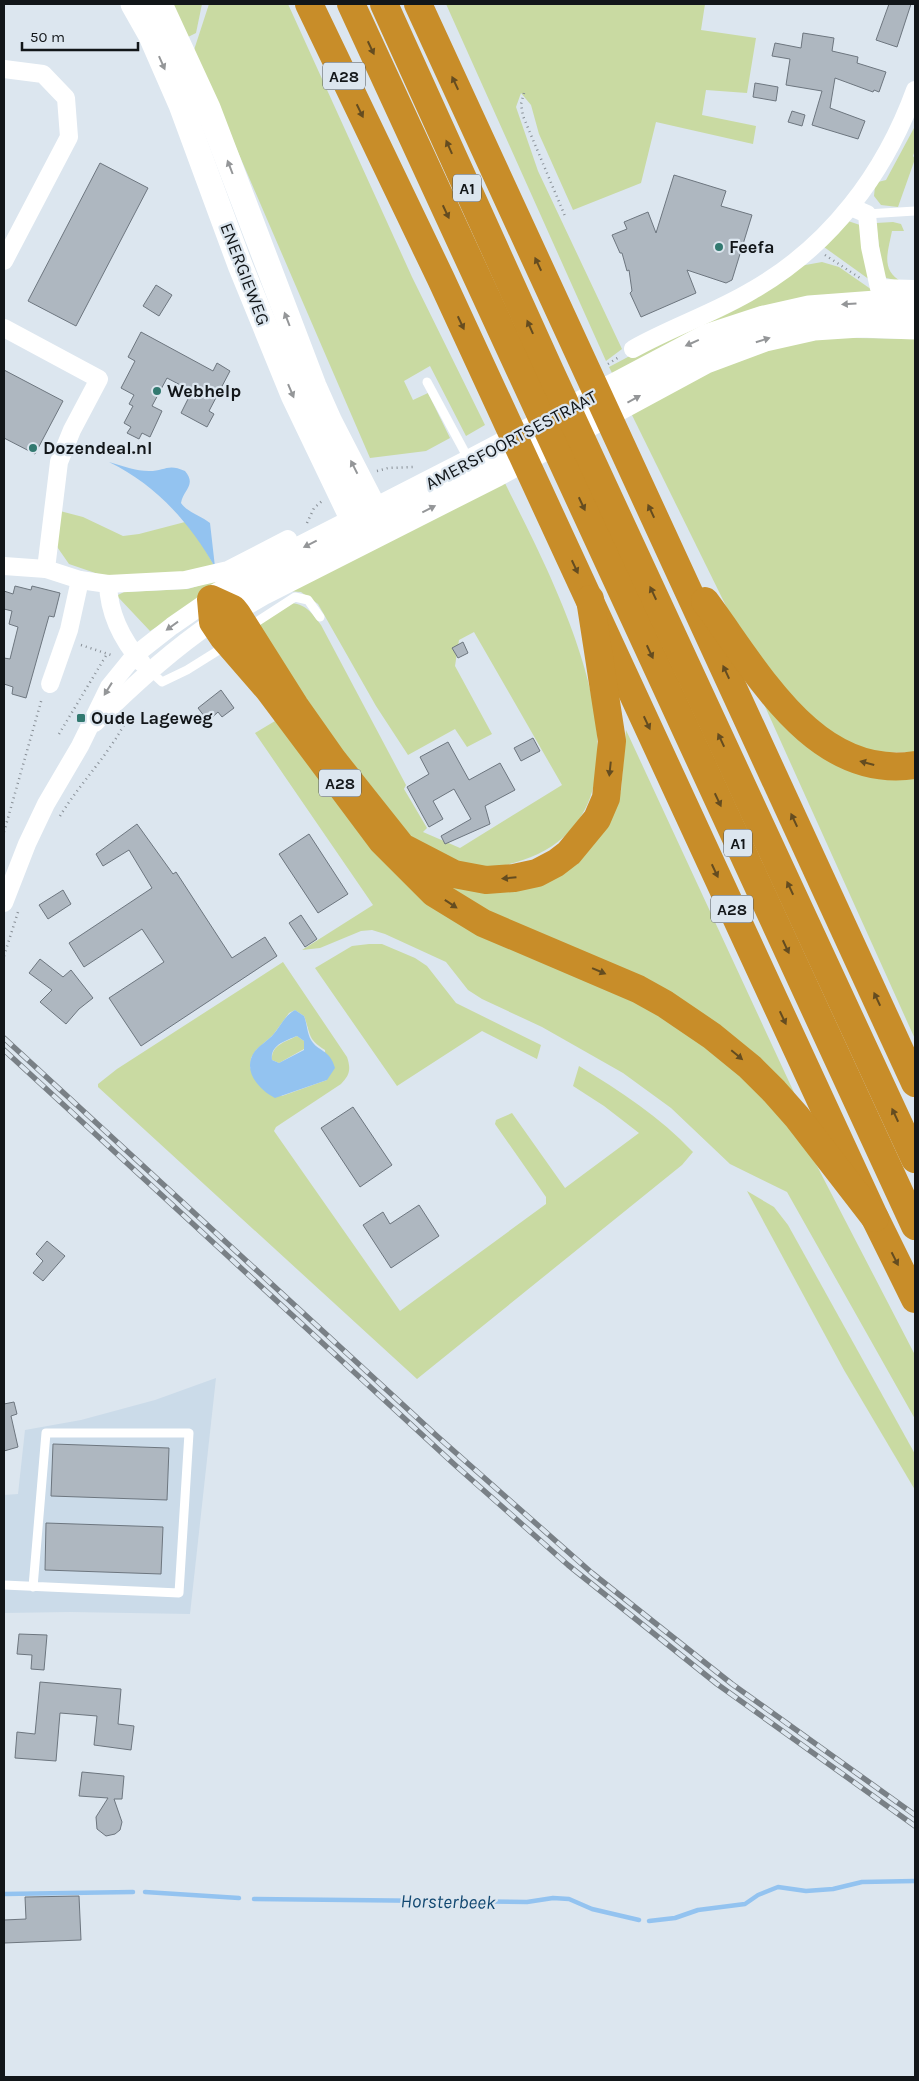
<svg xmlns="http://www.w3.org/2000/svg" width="919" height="2081" font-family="Karla,sans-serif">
  <rect width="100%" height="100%" fill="#dce6ef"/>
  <path fill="#cbdbe9" d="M216,1378L190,1614L70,1612L4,1613V1495L18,1494L25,1430L81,1420L155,1400Z"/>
  <g fill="#c9daa2" fill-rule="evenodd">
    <path d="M169,4H202L196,33L186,38Z"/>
    <path d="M209,4H288L412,277L485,425L466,436L430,366L404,381L413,400L428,393L450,438L426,451L370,458L194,50Z"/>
    <path d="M446,4H705L701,30L756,38L747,93L706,90L702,115L756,126L753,144L656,122L641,183L573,210L539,134L531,105L521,93L516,107L538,171L622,349L606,361Z"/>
    <path d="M914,128L915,150L913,156L915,159L898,207L881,205L874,196L875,186L878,182L886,180Z"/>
    <path d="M848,221L860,225L870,280L824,247Z"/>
    <path d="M893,222L901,224L904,231H892C888,252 880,270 902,282L883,277L876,223Z"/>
    <path d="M822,262L839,267L875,292L612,373L609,367L800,266Z"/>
    <path d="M797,337L915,339V752L863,753L801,711L757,655L727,608L628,407L707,365Z"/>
    <path d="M502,477C545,566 672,789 538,854C518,863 491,871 470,866C461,864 452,859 444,855C435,851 425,849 417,844C412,841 407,834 402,830C380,807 363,782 344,756C315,713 286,670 256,627L289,603C305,603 312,613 321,625L406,785L404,789L427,828L423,832L460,848L562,785L474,632L459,640L455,666L492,734L467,747L455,729L408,755L376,706L318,604L301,592L288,591Z"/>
    <path d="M60,511L83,517L123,536L139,534L185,522L200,541L215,567L200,573L104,576L69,564L53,541Z"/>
    <path d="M255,568L150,631L118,597V595L124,592L188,589Z"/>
    <path d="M758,691L781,717L915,773V1039Z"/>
    <path d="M275,721L386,856L676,1025L745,1078L800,1139L817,1166L915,1355V1419L787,1192L730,1164L671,1108L623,1073L542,1027L482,999L468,990L446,962L385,934L372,930L361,931L320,948L302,950L373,905L255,733Z"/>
    <path d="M626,730L804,1114L742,1050L443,886L502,889L616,801L621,791Z"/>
    <path d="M369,944H382L415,958L427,966L456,1003L541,1045L537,1059L482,1031L397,1086L315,968L352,946Z"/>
    <path d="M283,962L347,1057C351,1069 350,1075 341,1084L276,1127L274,1131L400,1311L546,1204V1197L495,1124L496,1120L512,1113L565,1188L639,1133L604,1106L573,1086L579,1066C620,1091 660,1117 693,1152L682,1165L417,1379L98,1087V1084L117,1069ZM295,1010L304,1016C311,1034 307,1039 325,1050L327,1080L282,1096L250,1068L251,1058L256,1050L273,1035L289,1013Z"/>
    <path d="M297,1036L304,1041V1049L279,1063L272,1060C271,1045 285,1042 297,1036Z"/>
    <path d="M747,1191L774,1207L788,1225L915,1454V1490L844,1370Z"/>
  </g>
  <g fill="#93c3f0" fill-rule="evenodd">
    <path d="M109,462C122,466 136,471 149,471C165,471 168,463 185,471C197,485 183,490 181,503C187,512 201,516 210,523L215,567C189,522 156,485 109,462Z"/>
    <path d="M295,1010L304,1016C307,1023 307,1033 311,1040C318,1052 330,1049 335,1068L327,1080L275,1098C259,1090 241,1070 255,1051C260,1045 267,1041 272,1036C281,1026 284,1016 295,1010ZM297,1036L304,1041V1050L279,1063L272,1060C270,1045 285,1041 297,1036Z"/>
  </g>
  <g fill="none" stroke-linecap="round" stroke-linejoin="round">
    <g stroke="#93c3f0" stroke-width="4.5">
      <path d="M145,1892L239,1898"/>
      <path d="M4,1894L133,1892"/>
      <path d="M254,1899L527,1902L553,1898L569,1899L592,1909L639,1920"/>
      <path d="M649,1921L675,1918L698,1910L745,1904L758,1895L778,1887L806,1891L833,1889L862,1882L915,1881"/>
    </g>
  </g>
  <g fill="#aeb7c0" stroke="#6d767f">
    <path d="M889,4H911L897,47L876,40Z"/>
    <path d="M803,33L834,38L832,51L858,57L857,63L886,72L879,92L874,90L873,92L835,78L830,108L865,121L858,139L812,125L822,91L786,85L790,59L772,56L775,43L801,48Z"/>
    <path d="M755,83L778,87L776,101L753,97Z"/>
    <path d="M792,111L805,115L802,126L788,122Z"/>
    <path d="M100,163L148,188L76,326L28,301Z"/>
    <path d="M674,175L726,191L721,206L752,215L732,280L726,283L687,270L696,293L641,317L630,293L632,291L629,270L627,271L622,253H620L612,235L627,229L624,222L648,212L656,233Z"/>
    <path d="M156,285L172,295L159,316L143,306Z"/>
    <path d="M141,332L213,371L217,363L230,371L209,411L214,414L207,427L181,413L192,391L167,378L152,406L162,411L150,437L142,433L139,439L127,433L131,427L124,423L133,406L129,404L134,395L121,388L135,361L128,357Z"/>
    <path d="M4,370L63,401L35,454L4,438Z"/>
    <path d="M15,586L31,590L32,586L60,593L54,617L49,616L26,698L12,694L13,687L4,684V658L10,659L18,627L9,624L12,611L4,609V591L13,594Z"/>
    <path d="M463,642L468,653L458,658L452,648Z"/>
    <path d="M221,690L234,708L222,717L218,712L208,721L198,708Z"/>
    <path d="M533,738L540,751L521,761L514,748Z"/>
    <path d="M448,742L469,780L500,763L515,790L485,806L490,824L445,844L441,836L471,819L454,789L433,801L443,819L429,827L407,787L429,774L420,757Z"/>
    <path d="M137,824L173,874L176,872L232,958L265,937L277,956L141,1046L109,998L164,962L142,929L84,967L69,943L152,888L129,850L103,866L96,854Z"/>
    <path d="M309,834L348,894L318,913L279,854Z"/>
    <path d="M63,890L71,904L48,919L39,905Z"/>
    <path d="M301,915L317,939L305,947L289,923Z"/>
    <path d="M40,959L63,977L71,970L93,998L79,1009L66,1024L40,1002L52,990L29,973Z"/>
    <path d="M353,1107L392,1165L360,1187L321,1128Z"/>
    <path d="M419,1205L439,1236L391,1268L363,1225L383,1212L390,1224Z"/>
    <path d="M47,1241L65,1256L43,1281L33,1273L43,1261L36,1254Z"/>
    <path d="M14,1402L17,1414L11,1416L18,1447L4,1451V1404Z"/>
    <path d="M53,1444L169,1448L167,1500L51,1496Z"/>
    <path d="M46,1523L163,1527L161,1574L45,1570Z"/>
    <path d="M19,1634L47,1635L44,1670L31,1669L32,1655L17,1654Z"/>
    <path d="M40,1682L121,1689L118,1724L134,1726L131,1750L94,1745L97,1716L60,1713L56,1761L15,1758L17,1732L35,1734Z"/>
    <path d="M82,1772L124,1776L122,1799H114L122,1822L120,1830L115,1834L106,1836L97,1829L96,1817L108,1798L79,1796Z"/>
    <path d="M79,1896L81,1940L4,1943V1920L26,1919L25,1897Z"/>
  </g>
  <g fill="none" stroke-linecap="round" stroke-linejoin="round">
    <g stroke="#888f96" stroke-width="2.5" stroke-dasharray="1 4" stroke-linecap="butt">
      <path d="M524,93L521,104L523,116L565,216"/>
      <path d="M825,255L860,278"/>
      <path d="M608,364L619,357"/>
      <path d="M377,471L388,468L414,467"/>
      <path d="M307,523L314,508L322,501"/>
      <path d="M81,645L114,656"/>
      <path d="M59,734L107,654"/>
      <path d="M60,816C82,780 112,752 130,713"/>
      <path d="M4,832L42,698"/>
      <path d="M4,956L18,912"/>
    </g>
    <g stroke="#fff" stroke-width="9">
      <path d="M867,214L915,211"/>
      <path d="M427,382L469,460"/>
      <path d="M249,627L295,597L308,600L320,617"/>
      <path d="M149,670L162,682L187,670L227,645"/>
      <path d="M4,1585L179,1593L189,1433H46L33,1587"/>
    </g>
    <g stroke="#fff" stroke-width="18">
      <path d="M4,69L43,74L66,98L69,137L4,261"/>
      <path d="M851,207L867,214L870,247L879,288L915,289"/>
      <path d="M4,328L99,379L72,430L59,462L46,569"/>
      <path d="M633,349C672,327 715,313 753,290C830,246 885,173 915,90"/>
      <path d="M4,566L46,569L80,580L108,584L185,580L228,570L288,539"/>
      <path d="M108,584C109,614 122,640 142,663"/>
      <path d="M50,684L69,630L80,580"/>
      <path d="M95,723C132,686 169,652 213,622"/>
      <path d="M4,903L27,844L46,804L80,746L109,687L135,655L172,626L211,599"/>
    </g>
    <g stroke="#fff" stroke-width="25">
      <path d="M133,4L150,34L181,105L240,265L293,395L360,535"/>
      <path d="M160,4L208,108L314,386L330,422L383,525"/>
      <path d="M211,599L288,555L470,462L706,337L764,318L809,308L876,303L915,304"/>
      <path d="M217,619L264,592L497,474L706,361L765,339L814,328L860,325L915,327"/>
    </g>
    <g stroke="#c88d29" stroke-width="28">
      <path d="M309,4L441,279L875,1218L915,1299"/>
      <path d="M351,4L915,1226"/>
      <path d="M384,4L550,371L915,1159"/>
      <path d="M418,4L915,1083"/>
      <path d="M590,599L612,741L606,798L597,819L569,853L556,863L537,873L514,878L486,880L454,874L402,847L333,760L295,706L237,614L233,609L211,599L213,622L223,637L269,690L382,841L434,893L483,923L638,989L665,1004L712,1036L750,1067L774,1091L797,1117L875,1218"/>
      <path d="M705,601C756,669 814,781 915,765"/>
    </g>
    <g stroke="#798086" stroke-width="5.5">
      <g id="rail">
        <path d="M4,1038L438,1437L592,1573L732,1684L915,1815"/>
        <path d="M4,1050L455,1465L568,1565L717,1684L915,1826"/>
      </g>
    </g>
    <use href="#rail" stroke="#dce6ef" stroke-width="4" stroke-dasharray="11" stroke-linecap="butt"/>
  </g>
  <defs><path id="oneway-solid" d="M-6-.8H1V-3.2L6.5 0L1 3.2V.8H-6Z" transform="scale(1.25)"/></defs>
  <g fill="#644c20">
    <use href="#oneway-solid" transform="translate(371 48) rotate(65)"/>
    <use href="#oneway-solid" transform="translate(455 83) rotate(-115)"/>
    <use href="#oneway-solid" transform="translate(360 111) rotate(64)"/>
    <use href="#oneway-solid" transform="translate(449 147) rotate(-114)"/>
    <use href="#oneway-solid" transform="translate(446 212) rotate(65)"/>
    <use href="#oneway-solid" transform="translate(538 264) rotate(-115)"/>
    <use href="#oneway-solid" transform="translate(461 323) rotate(65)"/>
    <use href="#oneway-solid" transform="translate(530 327) rotate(-114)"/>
    <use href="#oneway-solid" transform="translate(582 504) rotate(65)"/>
    <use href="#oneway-solid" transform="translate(651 511) rotate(-115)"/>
    <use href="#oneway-solid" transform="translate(575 567) rotate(65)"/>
    <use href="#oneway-solid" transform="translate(653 593) rotate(-115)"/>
    <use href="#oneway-solid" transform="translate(650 652) rotate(65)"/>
    <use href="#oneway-solid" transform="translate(726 672) rotate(-115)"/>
    <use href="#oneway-solid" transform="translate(647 723) rotate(65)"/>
    <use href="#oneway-solid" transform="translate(721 740) rotate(-115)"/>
    <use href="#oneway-solid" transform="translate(867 763) rotate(-165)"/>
    <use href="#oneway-solid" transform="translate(610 769) rotate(96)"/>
    <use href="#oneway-solid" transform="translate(718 800) rotate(65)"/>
    <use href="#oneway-solid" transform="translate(794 820) rotate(-115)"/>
    <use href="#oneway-solid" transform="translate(715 871) rotate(65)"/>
    <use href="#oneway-solid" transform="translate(509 878) rotate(174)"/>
    <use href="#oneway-solid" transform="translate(790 888) rotate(-115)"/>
    <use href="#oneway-solid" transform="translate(451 904) rotate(34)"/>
    <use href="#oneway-solid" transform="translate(786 947) rotate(65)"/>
    <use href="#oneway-solid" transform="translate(599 971) rotate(23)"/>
    <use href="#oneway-solid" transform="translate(877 999) rotate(-115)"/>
    <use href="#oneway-solid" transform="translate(783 1018) rotate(65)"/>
    <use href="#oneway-solid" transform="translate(737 1055) rotate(40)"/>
    <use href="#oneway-solid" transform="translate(895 1115) rotate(-115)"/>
    <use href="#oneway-solid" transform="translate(895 1259) rotate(63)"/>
  </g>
  <g fill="#949698">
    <use href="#oneway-solid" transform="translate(162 63) rotate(66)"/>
    <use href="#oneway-solid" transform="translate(230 167) rotate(-111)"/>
    <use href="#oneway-solid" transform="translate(849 304) rotate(176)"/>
    <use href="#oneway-solid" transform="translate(287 319) rotate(-111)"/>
    <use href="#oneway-solid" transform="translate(763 340) rotate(-17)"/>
    <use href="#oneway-solid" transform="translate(692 343) rotate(156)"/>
    <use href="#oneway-solid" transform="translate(291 391) rotate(67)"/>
    <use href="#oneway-solid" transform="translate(634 399) rotate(-29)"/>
    <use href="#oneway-solid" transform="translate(354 467) rotate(-117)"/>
    <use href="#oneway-solid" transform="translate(429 509) rotate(-27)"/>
    <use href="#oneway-solid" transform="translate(310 544) rotate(153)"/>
    <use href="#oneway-solid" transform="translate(172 626) rotate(144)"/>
    <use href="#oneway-solid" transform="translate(108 689) rotate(122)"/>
  </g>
  <g fill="#327970" stroke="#dce6ef" stroke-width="2">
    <circle cx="719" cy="247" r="5"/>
    <circle cx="157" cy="391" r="5"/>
    <circle cx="33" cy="448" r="5"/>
    <rect x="76" y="713" width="10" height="10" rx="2.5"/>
  </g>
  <g text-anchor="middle" stroke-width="4.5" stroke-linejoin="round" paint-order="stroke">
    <g fill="#dce6ef" stroke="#4f5459" stroke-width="1">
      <rect x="323" y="62.5" width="42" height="27" rx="4"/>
      <rect x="453" y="174.5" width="28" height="27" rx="4"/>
      <rect x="319" y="769.5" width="42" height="27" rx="4"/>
      <rect x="724" y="829.5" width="28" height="27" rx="4"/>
      <rect x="711" y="895.5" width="42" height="27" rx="4"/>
    </g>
    <g font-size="16" font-weight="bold" fill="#121619">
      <text x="344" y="82">A28</text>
      <text x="467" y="194">A1</text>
      <text x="340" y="789">A28</text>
      <text x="738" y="849">A1</text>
      <text x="732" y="915">A28</text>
    </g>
    <g font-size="18" font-weight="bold" fill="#121619" stroke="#dce6ef" text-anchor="start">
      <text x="729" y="253">Feefa</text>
      <text x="167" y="397">Webhelp</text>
      <text x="43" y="454">Dozendeal.nl</text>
      <text x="91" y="724">Oude Lageweg</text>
    </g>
    <g font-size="18" fill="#121619" stroke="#dce6ef">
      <text transform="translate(245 274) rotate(69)" y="6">ENERGIEWEG</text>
      <text transform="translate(511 440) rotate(-28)" y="6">AMERSFOORTSESTRAAT</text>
    </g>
    <g font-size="19" font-style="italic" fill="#134972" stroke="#dce6ef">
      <text transform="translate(448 1901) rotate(1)" y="7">Horsterbeek</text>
    </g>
  </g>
  <rect width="919" height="2081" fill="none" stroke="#121619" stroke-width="10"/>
  <path d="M22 42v8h116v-8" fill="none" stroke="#121619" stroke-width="2.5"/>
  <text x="30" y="42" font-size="15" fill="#121619" stroke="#dce6ef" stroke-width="4" paint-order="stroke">50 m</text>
</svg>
